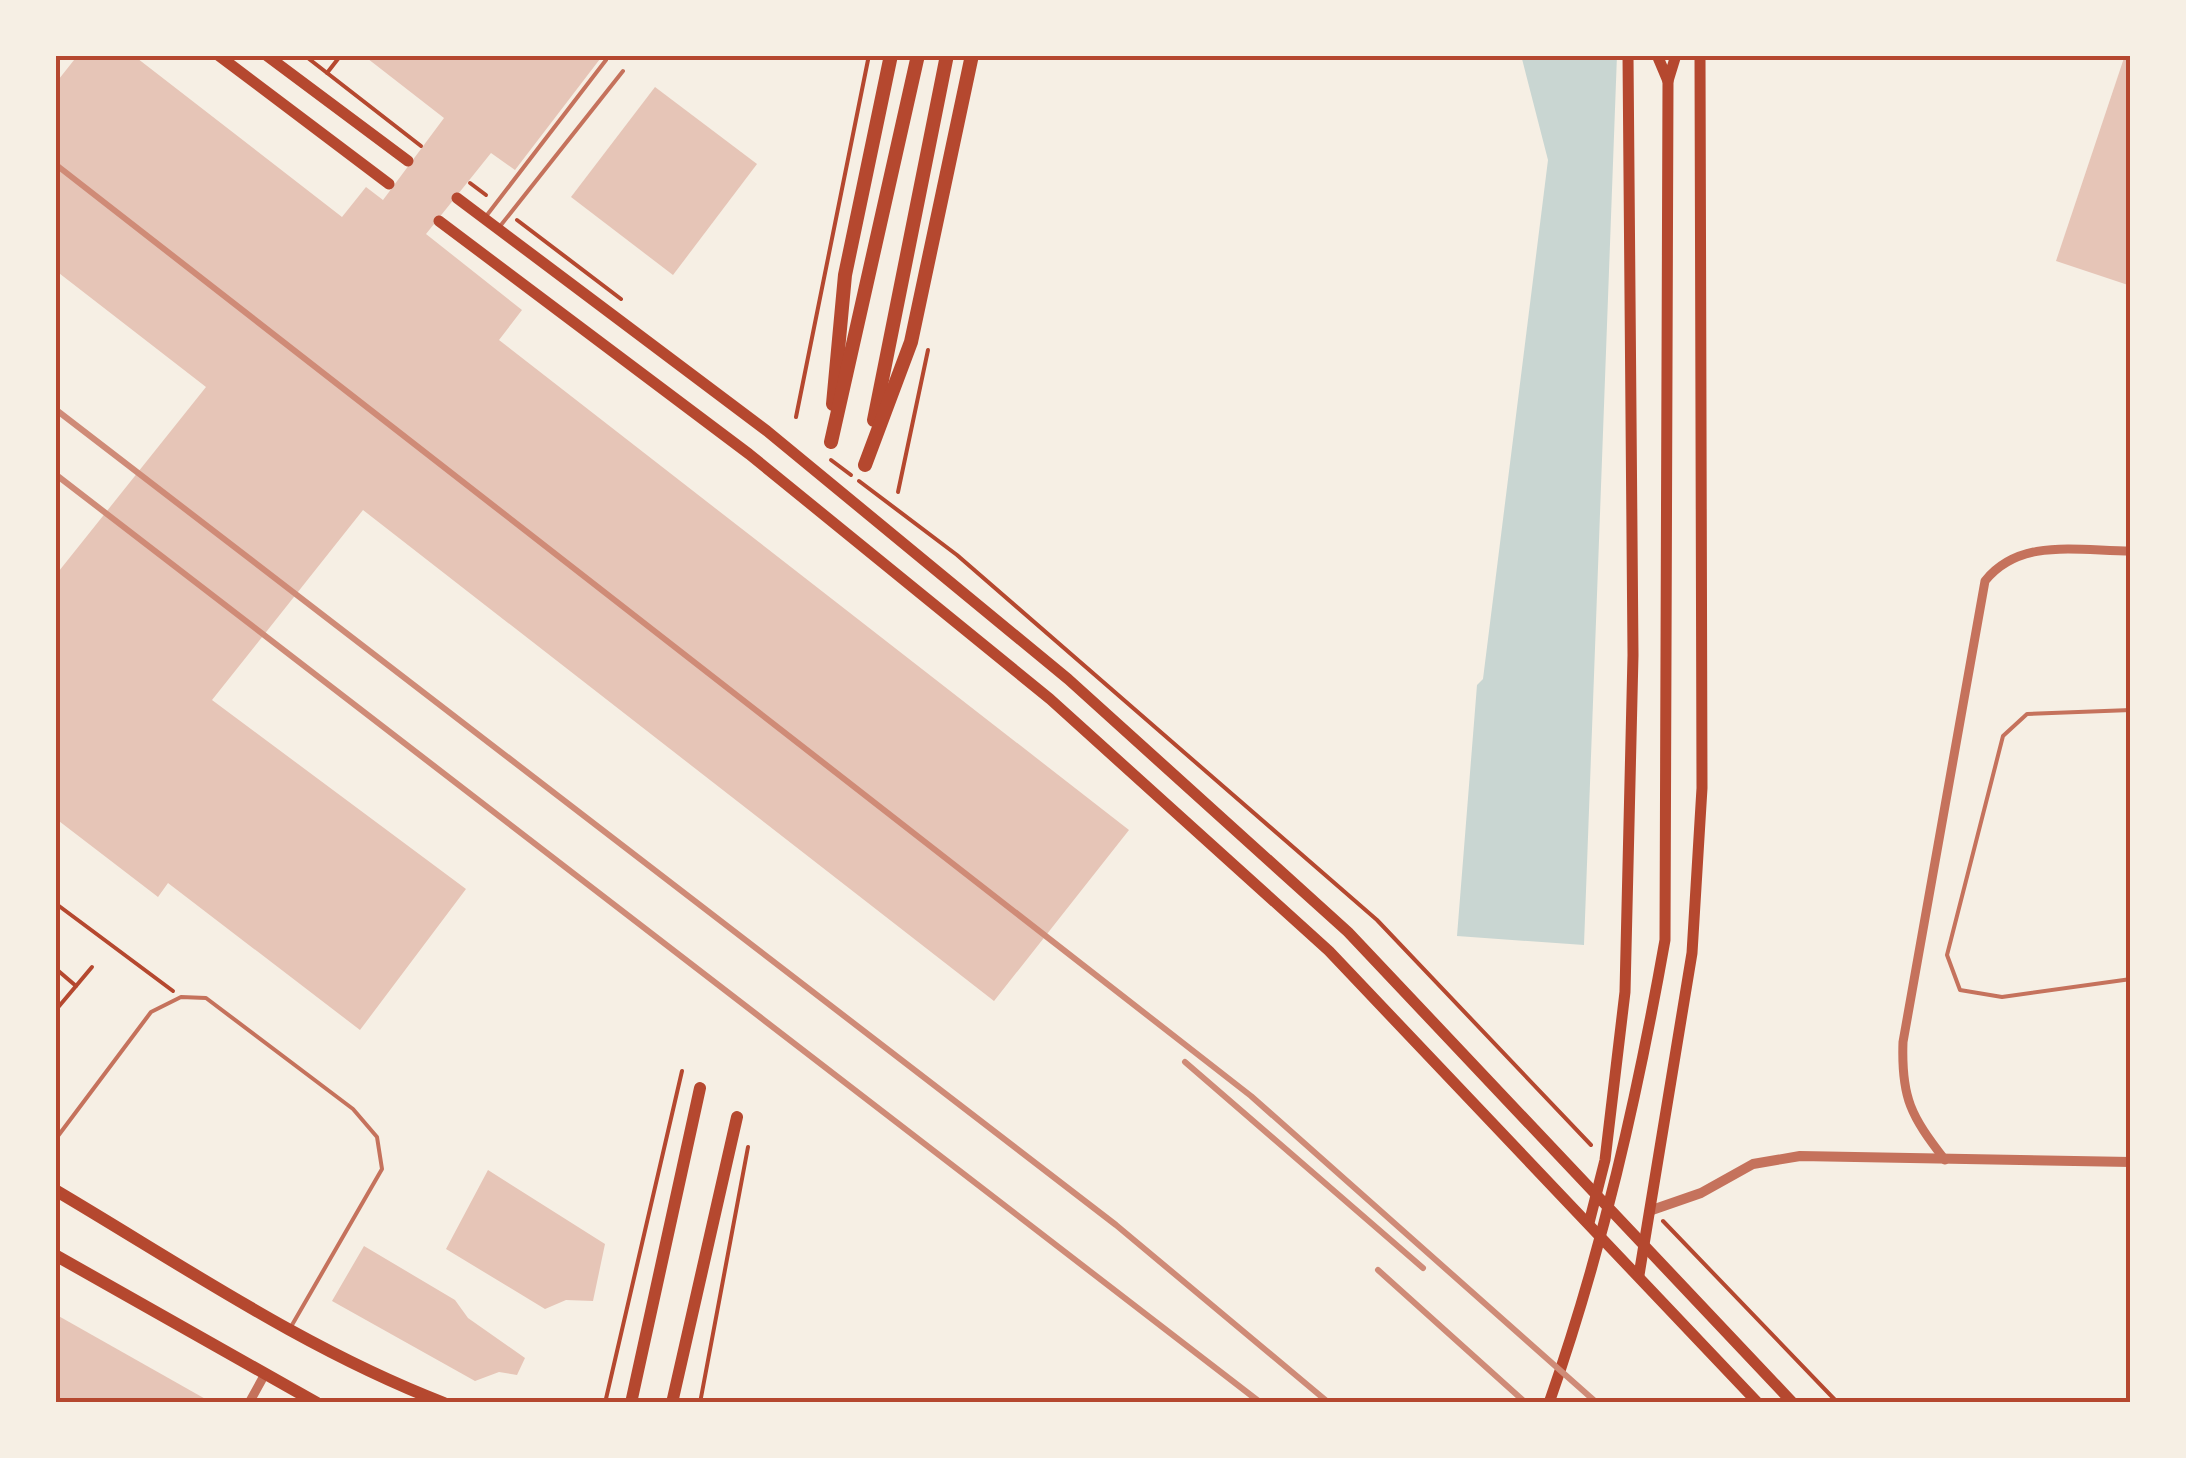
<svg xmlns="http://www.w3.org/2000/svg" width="2186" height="1458" font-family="'Roboto Condensed',sans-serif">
  <rect width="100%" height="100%" fill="#f6efe4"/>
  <path fill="#c9d6d2" d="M1521,55H1617L1584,945L1457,936L1477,685L1483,679L1548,160Z"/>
  <g fill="#e6c5b7">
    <path d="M78,55H133L342,217L366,187L383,200L444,118L363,55H603L515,170L491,153L426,234L522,310L499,340L1129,830L994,1001L363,510L212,700L466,889L360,1030L168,883L158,897L55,818V576L206,387L55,270V84Z"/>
    <path d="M2125,55H2131V286L2056,261Z"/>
    <path d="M655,87L757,164L673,275L571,197Z"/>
    <path d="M488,1170L605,1244L593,1301L566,1300L545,1309L446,1249Z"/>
    <path d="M364,1246L455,1300L468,1318L525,1358L517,1375L499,1372L475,1381L332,1301Z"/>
    <path d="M55,1314L209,1401L208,1403H55Z"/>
  </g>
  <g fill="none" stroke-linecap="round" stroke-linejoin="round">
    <g stroke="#b5482f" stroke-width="4">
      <path d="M304,55L421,146"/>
      <path d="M327,73L341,55"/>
      <path d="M470,183L486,195"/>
      <path d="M517,220L621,299"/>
      <path d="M796,417L869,55"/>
      <path d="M831,460L851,475"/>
      <path d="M859,481L957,555L1377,920L1591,1145"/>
      <path d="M898,492L928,350"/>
      <path d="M55,903L173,991"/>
      <path d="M55,968L76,986"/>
      <path d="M55,1011L92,967"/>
      <path d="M1663,1221L1838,1403"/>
      <path d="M605,1403L682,1071"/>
      <path d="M700,1403L748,1147"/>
    </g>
    <g stroke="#c5725c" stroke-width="4">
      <path d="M487,215L606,60"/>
      <path d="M501,225L623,71"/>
      <path d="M2131,710L2027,714L2003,736L1947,955L1960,990L2002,997L2131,979"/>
      <path d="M55,1140L151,1012L181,997L206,998L353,1109L377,1137L382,1169L292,1325"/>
    </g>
    <g stroke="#c5725c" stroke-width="9">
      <path d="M1945,1160C1911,1116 1901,1098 1903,1042L1985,581C2020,537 2079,551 2131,551"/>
      <path d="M249,1403L265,1374"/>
    </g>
    <path stroke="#c5725c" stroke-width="10" d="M1652,1210L1701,1193L1753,1164L1800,1156L2131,1162"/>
    <g stroke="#b5482f" stroke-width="11">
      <path d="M218,55L389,184"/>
      <path d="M266,55L408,161"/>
      <path d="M1657,55L1668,81L1676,55"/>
      <path d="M457,198L767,431L1068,679L1348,932L1793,1403"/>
      <path d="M439,221L749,454L1050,699L1329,951L1758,1403"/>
      <path d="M1589,1223L1605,1160L1625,992L1633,655L1628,55"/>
      <path d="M1639,1275L1692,953L1702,788L1700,55"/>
      <path d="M1549,1403C1602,1252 1637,1098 1665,940L1668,81"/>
    </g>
    <g stroke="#b5482f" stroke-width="12">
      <path d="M55,1190C182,1265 306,1350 444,1403"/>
      <path d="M55,1255L317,1403"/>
      <path d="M631,1403L700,1088"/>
      <path d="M672,1403L737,1117"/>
    </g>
    <g stroke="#b5482f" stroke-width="14">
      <path d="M833,404L845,275L891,55"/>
      <path d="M874,420L947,55"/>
      <path d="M831,442L918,55"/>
      <path d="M865,465L911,342L972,55"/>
    </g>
    <g stroke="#cf8b77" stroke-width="6">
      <path d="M55,164L1251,1096L1597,1403"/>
      <path d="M55,409L1116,1225L1329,1403"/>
      <path d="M55,474L1261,1403"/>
      <path d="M1185,1062L1423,1268"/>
      <path d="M1378,1270L1526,1403"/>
    </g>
  </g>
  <rect width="2186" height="1458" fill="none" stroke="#f6efe4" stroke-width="115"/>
  <rect x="58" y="58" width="2070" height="1342" fill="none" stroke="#b5482f" stroke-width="4"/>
</svg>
